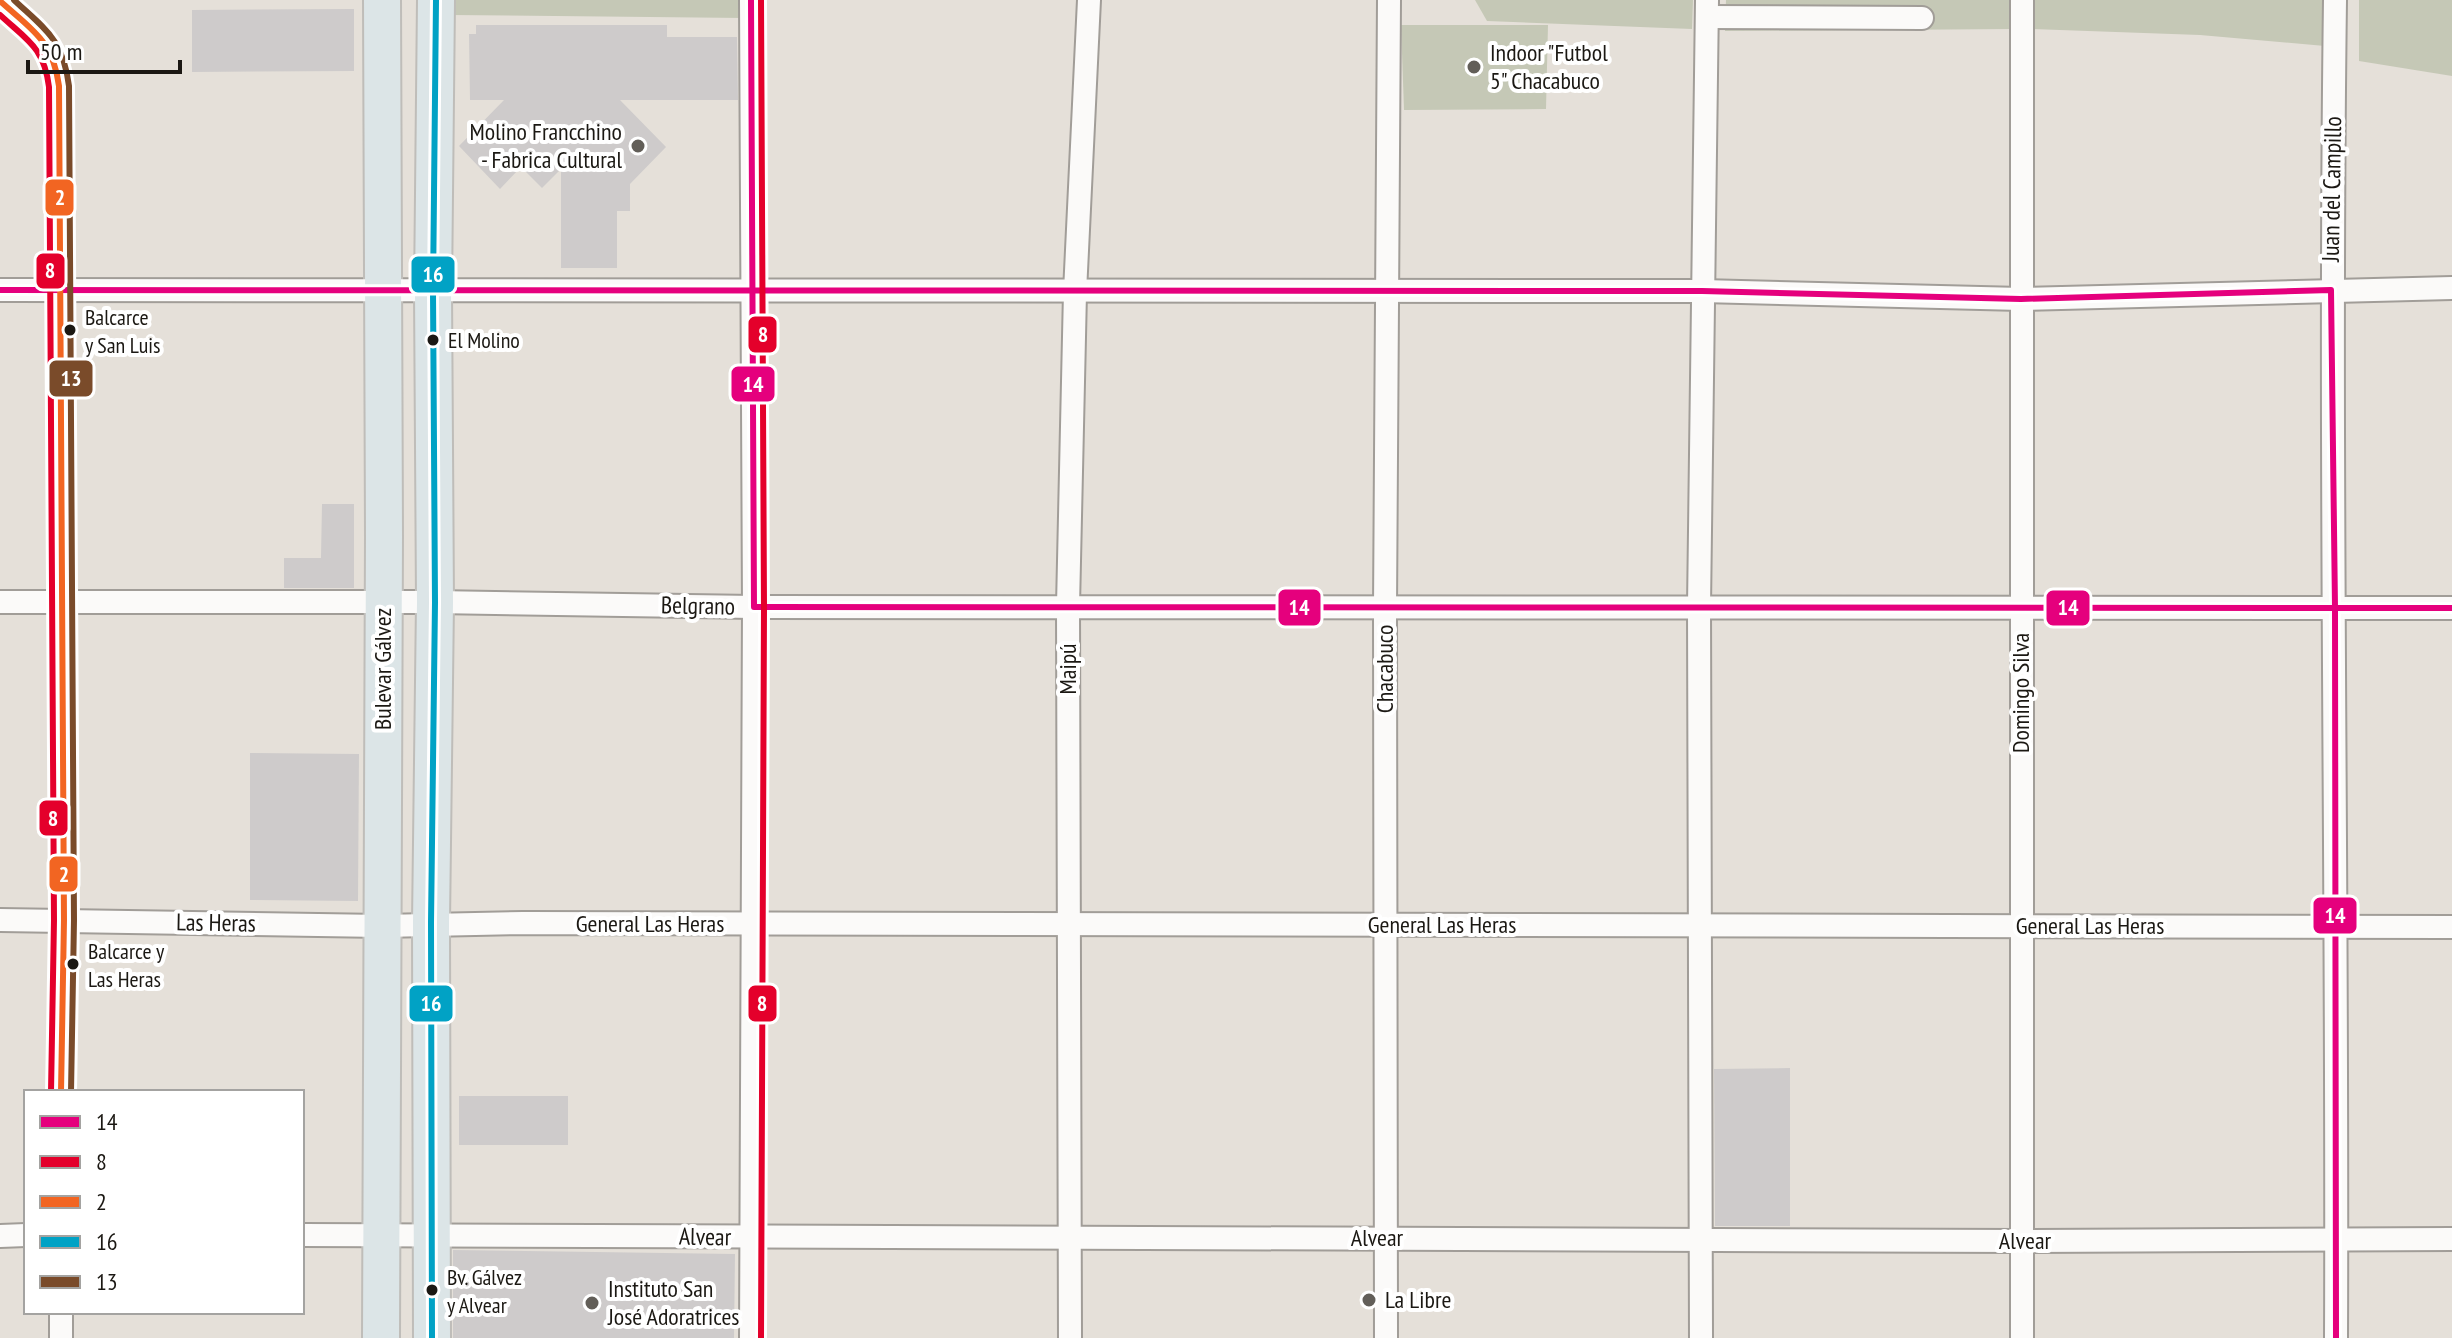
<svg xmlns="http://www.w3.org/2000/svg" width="2452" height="1338" font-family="'PT Sans Narrow',sans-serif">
  <rect width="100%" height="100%" fill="#e5e0d9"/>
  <g fill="#c5c8b6">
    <path d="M450,0H744V18L450,15Z"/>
    <path d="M1475,0H1693L1692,29L1487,21Z"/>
    <path d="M1726,0H2014V29L1725,31Z"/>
    <path d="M2029,0H2325V46L2200,35L2029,29Z"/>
    <path d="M2359,0H2452V76L2359,61Z"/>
    <path d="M1401,25H1548L1546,109L1404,110Z"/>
  </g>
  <g fill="#cecbcb">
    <path d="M354,9V71L192,72V10Z"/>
    <path d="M476,25H667V37H737L738,100H620L666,147L630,184V211H617V268H561V169L542,188L521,167L500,189L459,146L504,100H470L469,34H476Z"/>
    <path d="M322,504H354V588H284V558H321Z"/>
    <path d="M250,753L359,754L358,901L250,900Z"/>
    <path d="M1790,1068V1226H1715L1714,1069Z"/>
    <rect x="459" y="1096" width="109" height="49"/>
    <path d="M453,1250L735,1254L734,1338H453Z"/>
  </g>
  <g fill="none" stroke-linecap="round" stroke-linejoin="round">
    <g stroke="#a19d98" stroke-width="26">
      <g id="street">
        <path d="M2335,0C2329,446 2338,892 2336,1338"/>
        <path d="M0,1C33,34 55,34 59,86L64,920L61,1092"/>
        <path d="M1707,17L1922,18"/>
        <path d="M0,290L1702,291L2021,299L2452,288"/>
        <path d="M0,602H435L754,607L2452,608"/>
        <path d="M0,920L382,926L523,923L2452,927"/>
        <path d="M302,1235L2023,1241L2452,1239"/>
        <path d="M0,1236L26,1235"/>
        <path d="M61,1312V1338"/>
        <path d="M751,1338L754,607L751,0"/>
        <path d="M1070,1338L1068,606L1075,292L1089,0"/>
        <path d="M1386,1338L1385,609L1389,0"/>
        <path d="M1701,1338L1699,606L1707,0"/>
        <path d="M2022,1338V0"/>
      </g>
    </g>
    <g stroke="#bfbdb9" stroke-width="40">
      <g id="primary">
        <path d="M381,1338L384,536L382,0"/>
        <path d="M432,1338L431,923L435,602L433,291L436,0"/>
      </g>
    </g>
    <use href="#street" stroke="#fbfaf9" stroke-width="22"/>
    <use href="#primary" stroke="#dce5e7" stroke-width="36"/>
    <g stroke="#fff" stroke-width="12">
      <g id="bus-1">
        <path d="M751,0L754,607L2452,608"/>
        <path d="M0,290L1702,291L2021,299L2331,290L2335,607L2336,1338"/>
      </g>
    </g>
    <g stroke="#fff" stroke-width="12">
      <g id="bus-2">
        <path d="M0,15C27,40 44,47 49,87L54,920L51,1092"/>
        <path d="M761,1338L764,607L761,0"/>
      </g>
    </g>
    <g stroke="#fff" stroke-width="12">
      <path id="bus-3" d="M0,1C32,30 53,40 59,86L64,920L61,1092"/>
    </g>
    <g stroke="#fff" stroke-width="12">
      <path id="bus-4" d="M432,1338L431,923L435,602L433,291L436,0"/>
    </g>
    <g stroke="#fff" stroke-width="12">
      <path id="bus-5" d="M14,0C46,30 63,39 69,86L74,920L71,1092"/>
    </g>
    <use href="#bus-1" stroke="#e5007d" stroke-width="6"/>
    <use href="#bus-2" stroke="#e4002b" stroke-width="6"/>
    <use href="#bus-3" stroke="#f26522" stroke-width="6"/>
    <use href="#bus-4" stroke="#01a2c5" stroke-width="6"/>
    <use href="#bus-5" stroke="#7a4b2a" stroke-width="6"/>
  </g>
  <g fill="#625e58" stroke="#fff" stroke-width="3">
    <circle cx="1474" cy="67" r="8"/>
    <circle cx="638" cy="146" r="8"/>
    <circle cx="1369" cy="1300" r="8"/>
    <circle cx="592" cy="1303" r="8"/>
  </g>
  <g fill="#1b1813" stroke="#fff" stroke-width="3">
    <circle cx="70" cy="330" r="7"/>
    <circle cx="433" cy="340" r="7"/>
    <circle cx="73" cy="964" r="7"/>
    <circle cx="432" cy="1290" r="7"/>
  </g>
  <g text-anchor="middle" stroke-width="8" stroke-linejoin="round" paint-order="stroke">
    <g font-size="22" fill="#1b1813" stroke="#fff" text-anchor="start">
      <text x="85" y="325">Balcarce<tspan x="85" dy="28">y San Luis</tspan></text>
      <text x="448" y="348">El Molino</text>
      <text x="88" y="959">Balcarce y<tspan x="88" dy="28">Las Heras</tspan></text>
      <text x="447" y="1285">Bv. Gálvez<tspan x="447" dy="28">y Alvear</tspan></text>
    </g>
    <g font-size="24" fill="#1b1813" stroke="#fff" text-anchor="start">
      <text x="1490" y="61">Indoor "Futbol<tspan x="1490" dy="28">5" Chacabuco</tspan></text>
      <text x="622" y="140" text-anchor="end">Molino Francchino<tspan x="622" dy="28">- Fabrica Cultural</tspan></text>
      <text x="608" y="1297">Instituto San<tspan x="608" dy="28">José Adoratrices</tspan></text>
      <text x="1385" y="1308">La Libre</text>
    </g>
    <g font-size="24" fill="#1b1813" stroke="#fff">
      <text transform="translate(2332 189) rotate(-89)" y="8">Juan del Campillo</text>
      <text transform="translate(698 606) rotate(1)" y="8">Belgrano</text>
      <text transform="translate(383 669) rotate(-90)" y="8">Bulevar Gálvez</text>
      <text transform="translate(1068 669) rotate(-90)" y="8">Maipú</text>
      <text transform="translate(1385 669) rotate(-90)" y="8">Chacabuco</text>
      <text transform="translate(2021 693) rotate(-90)" y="8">Domingo Silva</text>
      <text transform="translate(216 923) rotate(1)" y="8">Las Heras</text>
      <text x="650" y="932">General Las Heras</text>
      <text x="1442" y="933">General Las Heras</text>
      <text x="2090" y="934">General Las Heras</text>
      <text transform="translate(705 1237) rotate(1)" y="8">Alvear</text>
      <text x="1377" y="1246">Alvear</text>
      <text x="2025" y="1249">Alvear</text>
    </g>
  </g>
  <g stroke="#fff" stroke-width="3">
    <rect x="44" y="178" width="31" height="39" rx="8" fill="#f26522"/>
    <rect x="35" y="252" width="31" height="38" rx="8" fill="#e4002b"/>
    <rect x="410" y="255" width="46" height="39" rx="8" fill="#01a2c5"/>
    <rect x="747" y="315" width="31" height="39" rx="8" fill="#e4002b"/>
    <rect x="48" y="359" width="46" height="39" rx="8" fill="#7a4b2a"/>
    <rect x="730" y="365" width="46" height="38" rx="8" fill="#e5007d"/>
    <rect x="1277" y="588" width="45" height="39" rx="8" fill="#e5007d"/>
    <rect x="2045" y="589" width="46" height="38" rx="8" fill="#e5007d"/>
    <rect x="38" y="799" width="31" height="38" rx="8" fill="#e4002b"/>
    <rect x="48" y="855" width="31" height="38" rx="8" fill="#f26522"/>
    <rect x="2312" y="896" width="46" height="39" rx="8" fill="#e5007d"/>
    <rect x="408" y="984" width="46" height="39" rx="8" fill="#01a2c5"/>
    <rect x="747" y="984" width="31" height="39" rx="8" fill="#e4002b"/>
  </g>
  <g font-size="22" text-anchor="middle" font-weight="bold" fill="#fff">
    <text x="60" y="205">2</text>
    <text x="50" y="278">8</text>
    <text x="433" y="282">16</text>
    <text x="763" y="342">8</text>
    <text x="71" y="386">13</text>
    <text x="753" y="392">14</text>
    <text x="1299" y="615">14</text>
    <text x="2068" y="615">14</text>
    <text x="53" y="826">8</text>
    <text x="64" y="882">2</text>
    <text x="2335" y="923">14</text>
    <text x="431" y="1011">16</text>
    <text x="762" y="1011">8</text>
  </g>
  <rect x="24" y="1090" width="280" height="224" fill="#ffffff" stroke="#a4a3a1" stroke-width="2"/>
  <rect x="40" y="1116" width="40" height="12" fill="#e5007d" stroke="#a4a3a1" stroke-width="2"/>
  <text x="96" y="1130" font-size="24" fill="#1b1813">14</text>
  <rect x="40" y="1156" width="40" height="12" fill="#e4002b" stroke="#a4a3a1" stroke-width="2"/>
  <text x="96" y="1170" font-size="24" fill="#1b1813">8</text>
  <rect x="40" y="1196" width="40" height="12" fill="#f26522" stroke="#a4a3a1" stroke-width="2"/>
  <text x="96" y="1210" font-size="24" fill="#1b1813">2</text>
  <rect x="40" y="1236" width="40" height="12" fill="#01a2c5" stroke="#a4a3a1" stroke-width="2"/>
  <text x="96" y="1250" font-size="24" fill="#1b1813">16</text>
  <rect x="40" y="1276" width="40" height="12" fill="#7a4b2a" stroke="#a4a3a1" stroke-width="2"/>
  <text x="96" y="1290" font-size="24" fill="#1b1813">13</text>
  <path d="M28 60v12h152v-12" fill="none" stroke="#1b1813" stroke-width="4"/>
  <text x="40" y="60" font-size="24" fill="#1b1813" stroke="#ffffff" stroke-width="6" paint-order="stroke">50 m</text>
</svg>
